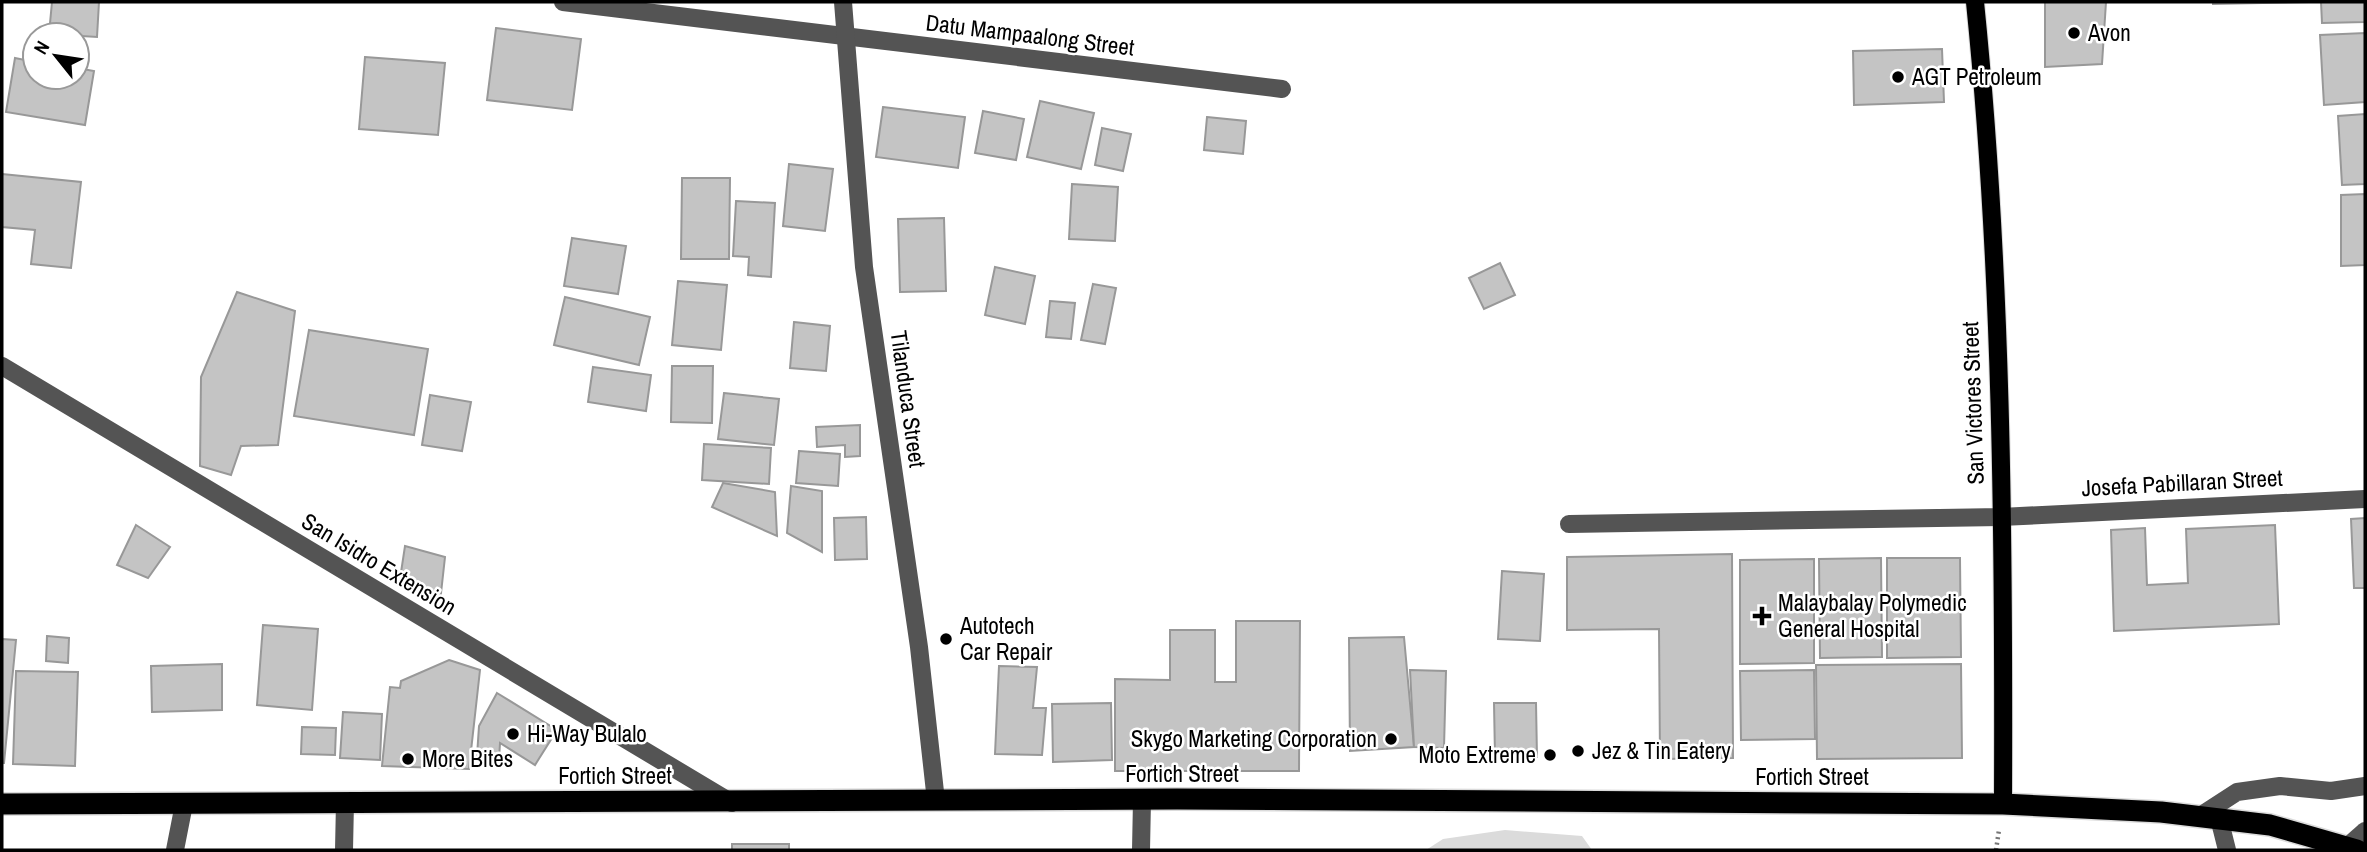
<svg xmlns="http://www.w3.org/2000/svg" width="2367" height="852" font-family="'Archivo Narrow',sans-serif">
  <rect width="100%" height="100%" fill="#fff"/>
  <path fill="#dbdbdb" d="M1505,830L1582,836L1592,850H1426L1443,839Z"/>
  <g fill="#c4c4c4" stroke="#989898" stroke-width="2">
    <path d="M52,2H99L97,37L49,34Z"/>
    <path d="M2045,2H2106L2102,64L2045,67Z"/>
    <path d="M2213,2H2309L2213,4Z"/>
    <path d="M2321,2H2365V22L2322,23Z"/>
    <path d="M496,28L581,39L572,110L487,100Z"/>
    <path d="M2365,33V102L2324,105L2320,35Z"/>
    <path d="M1942,49L1944,102L1854,105L1853,51Z"/>
    <path d="M365,57L445,63L438,135L359,129Z"/>
    <path d="M15,58L35,62V77H77V68L94,71L85,125L6,112Z"/>
    <path d="M1040,101L1094,113L1081,169L1027,157Z"/>
    <path d="M883,107L965,117L958,168L876,157Z"/>
    <path d="M983,111L1024,119L1016,160L975,153Z"/>
    <path d="M2365,114V184L2342,185L2338,116Z"/>
    <path d="M1207,117L1246,121L1243,154L1204,150Z"/>
    <path d="M1102,128L1131,134L1123,171L1095,165Z"/>
    <path d="M789,164L833,169L825,231L783,226Z"/>
    <path d="M2,174L81,182L71,268L31,264L35,230L2,227Z"/>
    <path d="M682,178H730L729,259H681Z"/>
    <path d="M1072,184L1118,187L1115,241L1069,239Z"/>
    <path d="M2365,194V265L2341,266V195Z"/>
    <path d="M736,201L775,203L771,277L748,275L749,257L733,256Z"/>
    <path d="M944,218L946,291L900,292L898,219Z"/>
    <path d="M572,238L626,246L618,294L564,286Z"/>
    <path d="M1500,263L1515,295L1484,309L1469,278Z"/>
    <path d="M995,267L1035,276L1025,324L985,315Z"/>
    <path d="M678,281L727,285L721,350L672,345Z"/>
    <path d="M1093,284L1116,288L1105,344L1081,340Z"/>
    <path d="M237,292L295,311L278,445L241,446L231,475L200,466L201,377Z"/>
    <path d="M565,297L650,317L639,365L554,345Z"/>
    <path d="M1050,301L1075,303L1071,339L1046,337Z"/>
    <path d="M794,322L830,326L826,371L790,368Z"/>
    <path d="M309,330L428,349L414,435L294,416Z"/>
    <path d="M672,366H713L712,423L671,422Z"/>
    <path d="M593,367L651,375L646,411L588,402Z"/>
    <path d="M724,393L779,399L774,445L718,439Z"/>
    <path d="M430,395L471,402L462,451L422,445Z"/>
    <path d="M860,425V456L845,457V445L817,447L816,427Z"/>
    <path d="M704,444L771,448L769,484L702,480Z"/>
    <path d="M799,451L840,454L838,486L796,483Z"/>
    <path d="M723,483L775,492L777,536L712,507Z"/>
    <path d="M791,486L822,491V552L787,533Z"/>
    <path d="M866,517L867,559L835,560L834,518Z"/>
    <path d="M2365,518V588H2354L2351,519Z"/>
    <path d="M136,525L170,547L148,578L117,565Z"/>
    <path d="M2275,525L2279,624L2114,631L2111,530L2145,528L2147,585L2188,583L2186,529Z"/>
    <path d="M405,546L445,557L440,602L400,579Z"/>
    <path d="M1732,554L1733,758L1660,759L1659,629L1567,630V557Z"/>
    <path d="M1881,558L1882,657L1820,658L1819,559Z"/>
    <path d="M1887,558H1960L1961,657L1887,658Z"/>
    <path d="M1814,559V663L1740,664V560Z"/>
    <path d="M1502,571L1544,574L1540,641L1498,639Z"/>
    <path d="M1236,621H1300L1299,771H1115V679L1170,680V630H1215V682H1236Z"/>
    <path d="M263,625L318,629L312,710L257,705Z"/>
    <path d="M47,636L69,638L68,663L46,661Z"/>
    <path d="M1404,637L1414,747L1350,751L1349,638Z"/>
    <path d="M2,639L16,640L4,763H2Z"/>
    <path d="M449,660L480,670L469,769L382,766L390,687L400,688L401,681Z"/>
    <path d="M222,664V710L152,712L151,666Z"/>
    <path d="M1961,664L1962,758L1817,759L1816,665Z"/>
    <path d="M999,666L1037,667L1033,708H1046L1042,755L995,754Z"/>
    <path d="M1410,670L1446,671L1444,748L1414,747Z"/>
    <path d="M1814,670L1815,739L1741,740L1740,671Z"/>
    <path d="M16,671L78,672L75,766L13,764Z"/>
    <path d="M497,693L557,730L535,765L500,743L499,760L477,756L479,726Z"/>
    <path d="M1111,703L1112,760L1053,762L1052,704Z"/>
    <path d="M1494,703H1536L1537,757H1495Z"/>
    <path d="M343,712L382,714L380,760L340,758Z"/>
    <path d="M302,727L336,728L335,755L301,754Z"/>
    <rect x="732" y="844" width="57" height="6"/>
  </g>
  <g fill="none" stroke-linecap="round" stroke-linejoin="round">
    <g stroke="#dbdbdb" stroke-width="20">
      <path id="major" d="M1975,2C2002,267 2004,537 2003,804"/>
    </g>
    <g stroke="#dbdbdb" stroke-width="24">
      <path id="highway" d="M2,804L1177,799L2003,804L2161,812L2270,825L2357,850"/>
    </g>
    <path stroke="#767676" stroke-width="4.5" stroke-dasharray="2 3.5" stroke-linecap="butt" d="M1996,850L1999,830"/>
    <g stroke="#545454" stroke-width="18">
      <path d="M563,2L1282,89"/>
      <path d="M843,2L864,267L919,647L936,801"/>
      <path d="M2,366L732,803"/>
      <path d="M1569,524L2001,517L2365,499"/>
      <path d="M2200,816L2237,792L2280,786L2331,791L2365,786"/>
      <path d="M2219,818L2227,850"/>
      <path d="M2348,846L2365,831"/>
      <path d="M175,850L184,804"/>
      <path d="M344,850L345,802"/>
      <path d="M1141,850L1142,800"/>
    </g>
    <use href="#major" stroke="#000" stroke-width="18"/>
    <use href="#highway" stroke="#000" stroke-width="21"/>
  </g>
  <g fill="#000" stroke="#fff" stroke-width="2.5">
    <circle cx="2074" cy="33" r="7"/>
    <circle cx="1898" cy="77" r="7"/>
    <path d="M1758.5 605.5h7v7h7v7h-7v7h-7v-7h-7v-7h7z"/>
    <circle cx="946" cy="639" r="7"/>
    <circle cx="513" cy="734" r="7"/>
    <circle cx="1391" cy="739" r="7"/>
    <circle cx="1578" cy="751" r="7"/>
    <circle cx="1550" cy="755" r="7"/>
    <circle cx="408" cy="759" r="7"/>
  </g>
  <g text-anchor="middle" stroke-width="5" stroke-linejoin="round" paint-order="stroke">
    <g font-size="23" fill="#000" stroke="#fff" text-anchor="start">
      <text x="2088" y="41">Avon</text>
      <text x="1912" y="85">AGT Petroleum</text>
      <text x="1778" y="611">Malaybalay Polymedic<tspan x="1778" dy="26">General Hospital</tspan></text>
      <text x="960" y="634">Autotech<tspan x="960" dy="26">Car Repair</tspan></text>
      <text x="527" y="742">Hi-Way Bulalo</text>
      <text x="1377" y="747" text-anchor="end">Skygo Marketing Corporation</text>
      <text x="1592" y="759">Jez &amp; Tin Eatery</text>
      <text x="1536" y="763" text-anchor="end">Moto Extreme</text>
      <text x="422" y="767">More Bites</text>
    </g>
    <g font-size="23" fill="#000" stroke="#fff">
      <text transform="translate(1030 35) rotate(7)" y="8">Datu Mampaalong Street</text>
      <text transform="translate(908 399) rotate(82)" y="8">Tilanduca Street</text>
      <text transform="translate(1973 403) rotate(-92)" y="8">San Victores Street</text>
      <text transform="translate(2182 483) rotate(-3)" y="8">Josefa Pabillaran Street</text>
      <text transform="translate(379 564) rotate(31)" y="8">San Isidro Extension</text>
      <text x="1182" y="782">Fortich Street</text>
      <text x="615" y="784">Fortich Street</text>
      <text x="1812" y="785">Fortich Street</text>
    </g>
  </g>
  <rect width="2367" height="852" fill="none" stroke="#000000" stroke-width="7"/>
  <g transform="translate(56 56) rotate(300)"><circle r="33" fill="#ffffff" stroke="#999999" stroke-width="2"/>
  <path d="M0-5L12 26L0 18L-12 26Z" fill="#000000"/>
  <text y="-10" font-size="19" font-weight="bold" text-anchor="middle" fill="#000000">N</text>
  </g>
</svg>
